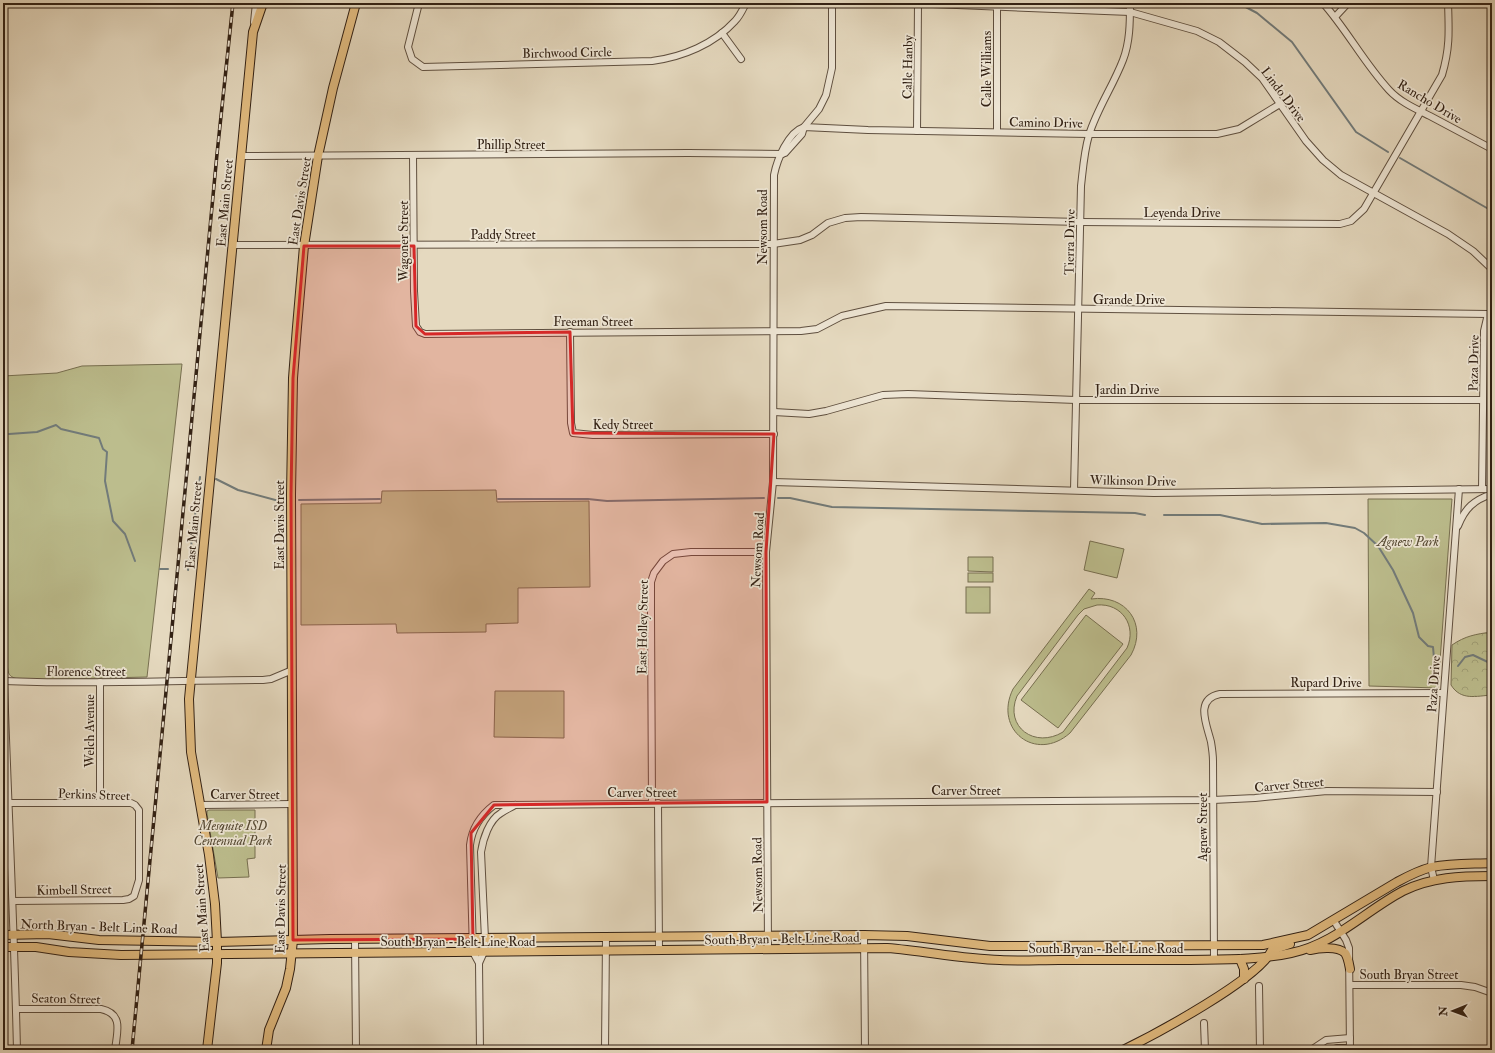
<svg xmlns="http://www.w3.org/2000/svg" width="1495" height="1053" font-family="'IM FELL Double Pica',serif">
  <defs>
    <pattern id="forest-crowns" width="20" height="18" patternUnits="userSpaceOnUse"><rect width="20" height="18" fill="#bcbd8d"/><path d="M2 6a3 3 0 1 1 6 0M12 15a3 3 0 1 1 6 0" fill="none" stroke="#a2a279"/></pattern>
  </defs>
  <rect width="100%" height="100%" fill="#e5d9bf"/>
  <filter id="stains"><feTurbulence type="fractalNoise" baseFrequency=".005" numOctaves="4"/><feColorMatrix values="0 0 0 0 .2 0 0 0 0 .09 0 0 0 0 .02 0 0 0 .5 -.17"/></filter>
  <radialGradient id="worn" r=".72"><stop offset=".6" stop-color="#630" stop-opacity="0"/><stop offset="1" stop-color="#630" stop-opacity=".3"/></radialGradient>
  <path fill="url(#forest-crowns)" stroke="#776f50" d="M1492,632V695C1476,696 1461,701 1451,685L1452,645C1465,636 1476,634 1492,632Z"/>
  <g fill="#bcbd8d" stroke="#776f50" fill-rule="evenodd">
    <path d="M182,364L147,677L22,680C6,677 8,673 7,658L3,376L57,373L82,366Z"/>
    <path d="M496,490L497,502L589,501L590,587L518,588V623L486,624V632L397,633L396,624L301,625V504L381,503L382,491Z"/>
    <path d="M1368,499H1452L1438,688L1369,686Z"/>
    <path d="M1090,541L1124,549L1117,578L1084,570Z"/>
    <path d="M968,557H993V572L968,571Z"/>
    <rect x="968" y="573" width="25" height="9"/>
    <rect x="966" y="587" width="24" height="26"/>
    <path d="M1089,589L1095,593L1091,599C1126,594 1148,624 1131,655L1070,733C1036,763 993,730 1013,689ZM1097,605C1122,603 1137,626 1127,648L1063,732C1035,749 1004,727 1017,696L1078,615L1084,609Z"/>
    <path d="M1086,615L1123,644L1058,728L1021,700Z"/>
    <path d="M495,691H564V738L494,737Z"/>
    <path d="M209,810H255V858L247,859L249,877L218,878L207,814V811Z"/>
  </g>
  <g fill="none" stroke-linecap="round" stroke-linejoin="round">
    <g stroke="#727b7a" stroke-width="2">
      <path d="M1238,3L1257,13L1292,42L1356,132L1388,152"/>
      <path d="M1400,158L1492,211"/>
      <path d="M9,434L37,432L56,425L61,429L99,438L103,449L107,452L105,481L113,521L125,534L135,561"/>
      <path d="M216,479L238,490L279,501"/>
      <path d="M778,498H790L832,507L1135,513L1145,515"/>
      <path d="M498,499H588L607,501L764,498"/>
      <path d="M299,500L380,499"/>
      <path d="M1164,515H1220L1262,524L1326,523L1355,528L1364,533L1378,546L1393,570L1413,613L1419,637L1428,646L1433,647L1434,658L1438,665"/>
      <path d="M160,569H168"/>
      <path d="M188,570L200,477"/>
      <path d="M1458,666L1465,657L1473,655L1492,664"/>
    </g>
    <g stroke="#5f4f3f" stroke-width="8">
      <g id="minor">
        <path d="M419,3L408,47L412,59L423,67L652,61C683,57 714,44 735,21C740,16 743,9 746,3"/>
        <path d="M908,3L1130,12L1197,31L1219,42L1245,62L1262,78L1306,141L1323,160L1341,175L1448,234L1473,251L1492,269"/>
        <path d="M1323,3C1347,30 1364,63 1389,90C1400,102 1416,109 1430,116C1451,127 1471,138 1492,149"/>
        <path d="M1335,17L1348,3"/>
        <path d="M254,22L256,3"/>
        <path d="M722,33L741,59"/>
        <path d="M917,131L918,3"/>
        <path d="M997,132V6"/>
        <path d="M782,154L785,153L802,134L804,127L819,109L826,95L832,68V3"/>
        <path d="M413,155L414,291L416,326L420,332L425,334L801,331L817,329L842,316L886,306L1488,314"/>
        <path d="M241,156L688,153L782,154"/>
        <path d="M232,245L773,244L800,240L812,235L828,223L845,218L861,217L1081,222L1340,224L1351,221L1364,209L1442,75C1450,48 1449,31 1448,3"/>
        <path d="M570,332L571,423L573,433L593,435L774,434"/>
        <path d="M774,412L809,414L826,411L883,395L908,394L1076,400H1483"/>
        <path d="M773,482L1154,493L1492,489"/>
        <path d="M1482,489L1484,331L1488,314L1492,312"/>
        <path d="M1074,490L1081,186C1083,169 1084,152 1089,135C1097,109 1113,86 1123,60C1130,42 1130,22 1130,3"/>
        <path d="M1458,526C1465,508 1474,500 1492,494"/>
        <path d="M3,651C7,784 14,917 17,1050"/>
        <path d="M4,681C90,685 176,680 263,680L271,679L290,671"/>
        <path d="M8,803H131L135,805L139,810V880L134,896L129,899L123,900L13,901"/>
        <path d="M100,803V682"/>
        <path d="M652,803L651,614V582L654,573L663,561L673,554L691,552H766"/>
        <path d="M658,803L659,951"/>
        <path d="M200,805L291,804"/>
        <path d="M1434,880L1431,867L1459,489"/>
        <path d="M1334,921L1346,940L1349,948L1350,1050"/>
        <path d="M864,935L865,1050"/>
        <path d="M355,939L356,1050"/>
        <path d="M768,950L766,552L773,482L774,175C777,160 788,132 804,127L868,130L1089,134H1217L1239,129L1280,104"/>
        <path d="M1214,959L1213,761C1213,755 1212,748 1211,742C1207,725 1194,699 1220,694L1443,693"/>
        <path d="M479,963L473,952L470,845C472,827 481,815 494,805L1213,800L1255,798L1327,791L1437,792"/>
        <path d="M1350,985H1461L1475,987L1492,993"/>
        <path d="M1259,986L1260,1050"/>
        <path d="M16,1009H101C124,1014 117,1032 115,1050"/>
        <path d="M1204,1023L1205,1050"/>
        <path d="M480,1050L479,963L484,952L485,939L481,852C483,839 489,820 501,813C505,810 510,808 515,805"/>
        <path d="M605,1050L606,938"/>
        <path d="M1311,1050L1326,1040L1350,1038"/>
        <path d="M1331,1050L1337,1048H1350"/>
      </g>
    </g>
    <g stroke="#322114" stroke-width="10">
      <g id="major">
        <path d="M3,935L48,934L99,940L217,942L330,939L864,935L907,936L990,946L1263,945L1308,935L1397,882C1408,876 1420,870 1432,867C1452,863 1472,864 1492,863"/>
        <path d="M3,947H36L69,952L121,955L887,948C925,951 962,959 1000,960C1019,961 1039,960 1059,960C1099,960 1139,960 1179,960C1216,959 1255,961 1291,953C1335,944 1365,911 1403,891C1431,877 1461,876 1492,876"/>
        <path d="M1310,950C1319,948 1338,946 1345,953C1348,957 1349,964 1350,969"/>
        <path d="M1240,959L1244,969V979"/>
        <path d="M207,1050L217,963V942L215,904L209,855L191,752L189,699L253,32L263,3"/>
        <path d="M266,1050L269,1030L286,988L290,969L293,940L291,494L293,378L297,327L304,246L318,156L333,88L356,3"/>
        <path d="M1123,1050C1154,1035 1259,979 1272,950L1290,944"/>
      </g>
    </g>
    <use href="#minor" stroke="#eee6d5" stroke-width="6"/>
    <use href="#major" stroke="#e2bc80" stroke-width="8"/>
    <g stroke="#322114" stroke-width="3.5">
      <path id="rail" d="M132,1050L217,154L233,3"/>
    </g>
    <use href="#rail" stroke="#eee6d5" stroke-width="2" stroke-dasharray="6" stroke-linecap="butt"/>
  </g>
  <path fill="#d62828" fill-opacity="0.2" stroke="#d62828" stroke-width="3" stroke-linejoin="round" d="M304,246H414L416,326L425,334L570,332L573,433L774,434L766,552L767,802L494,805L471,833L473,939L293,940L291,494L293,378Z"/>
  <g text-anchor="middle" stroke-width="3.5" stroke-linejoin="round" paint-order="stroke">
    <g font-size="13" fill="#322114" stroke="#eee6d5">
      <text transform="translate(567 52) rotate(-1)" y="5">Birchwood Circle</text>
      <text transform="translate(907 67) rotate(-89)" y="5">Calle Hanby</text>
      <text transform="translate(986 69) rotate(-90)" y="5">Calle Williams</text>
      <text transform="translate(1284 94) rotate(53)" y="5">Lindo Drive</text>
      <text transform="translate(1430 101) rotate(31)" y="5">Rancho Drive</text>
      <text transform="translate(1046 122) rotate(1)" y="5">Camino Drive</text>
      <text x="511" y="149">Phillip Street</text>
      <text transform="translate(299 201) rotate(-81)" y="5">East Davis Street</text>
      <text transform="translate(224 203) rotate(-85)" y="5">East Main Street</text>
      <text x="1182" y="217">Leyenda Drive</text>
      <text transform="translate(762 227) rotate(-90)" y="5">Newsom Road</text>
      <text x="503" y="239">Paddy Street</text>
      <text transform="translate(403 241) rotate(-90)" y="5">Wagoner Street</text>
      <text transform="translate(1069 242) rotate(-89)" y="5">Tierra Drive</text>
      <text x="1129" y="304">Grande Drive</text>
      <text x="593" y="326">Freeman Street</text>
      <text transform="translate(1473 363) rotate(-89)" y="5">Paza Drive</text>
      <text x="1127" y="394">Jardin Drive</text>
      <text x="623" y="429">Kedy Street</text>
      <text transform="translate(1133 480) rotate(1)" y="5">Wilkinson Drive</text>
      <text transform="translate(193 525) rotate(-85)" y="5">East Main Street</text>
      <text transform="translate(279 525) rotate(-90)" y="5">East Davis Street</text>
      <text transform="translate(757 550) rotate(-87)" y="5">Newsom Road</text>
      <text transform="translate(642 627) rotate(-89)" y="5">East Holley Street</text>
      <text x="86" y="676">Florence Street</text>
      <text x="1326" y="687">Rupard Drive</text>
      <text transform="translate(1433 684) rotate(-86)" y="5">Paza Drive</text>
      <text transform="translate(89 731) rotate(-90)" y="5">Welch Avenue</text>
      <text transform="translate(1289 784) rotate(-5)" y="5">Carver Street</text>
      <text x="966" y="795">Carver Street</text>
      <text x="642" y="797">Carver Street</text>
      <text transform="translate(94 794) rotate(2)" y="5">Perkins Street</text>
      <text x="245" y="799">Carver Street</text>
      <text transform="translate(1202 827) rotate(-90)" y="5">Agnew Street</text>
      <text transform="translate(757 875) rotate(-91)" y="5">Newsom Road</text>
      <text transform="translate(74 889) rotate(-1)" y="5">Kimbell Street</text>
      <text transform="translate(201 908) rotate(-94)" y="5">East Main Street</text>
      <text transform="translate(280 909) rotate(-89)" y="5">East Davis Street</text>
      <text transform="translate(99 926) rotate(2)" y="5">North Bryan - Belt Line Road</text>
      <text transform="translate(782 938) rotate(-1)" y="5">South Bryan - Belt Line Road</text>
      <text x="458" y="946">South Bryan - Belt Line Road</text>
      <text x="1106" y="953">South Bryan - Belt Line Road</text>
      <text x="1409" y="979">South Bryan Street</text>
      <text transform="translate(66 998) rotate(1)" y="5">Seaton Street</text>
    </g>
    <g font-size="13" font-style="italic" fill="#544832" stroke="#eee6d5">
      <text x="1408" y="546">Agnew Park</text>
      <text x="233" y="830">Mesquite ISD<tspan x="233" dy="15">Centennial Park</tspan></text>
    </g>
  </g>
  <rect width="1495" height="1053" fill="none" stroke="#e5d9bf" stroke-width="16"/>
  <rect x="4" y="4" width="1487" height="1045" fill="none" stroke="#322114" stroke-width="2"/>
  <rect x="8" y="8" width="1479" height="1037" fill="none" stroke="#322114"/>
  <g transform="translate(1453 1011) rotate(269)" stroke="#eee6d5" stroke-width="3" paint-order="stroke">
  <path d="M0-3L7 15L0 10L-7 15Z" fill="#322114"/>
  <text y="-6" font-size="11" font-weight="bold" text-anchor="middle" fill="#322114">N</text>
  </g>
  <rect width="100%" height="100%" filter="url(#stains)"/>
  <rect width="100%" height="100%" fill="url(#worn)"/>
</svg>
